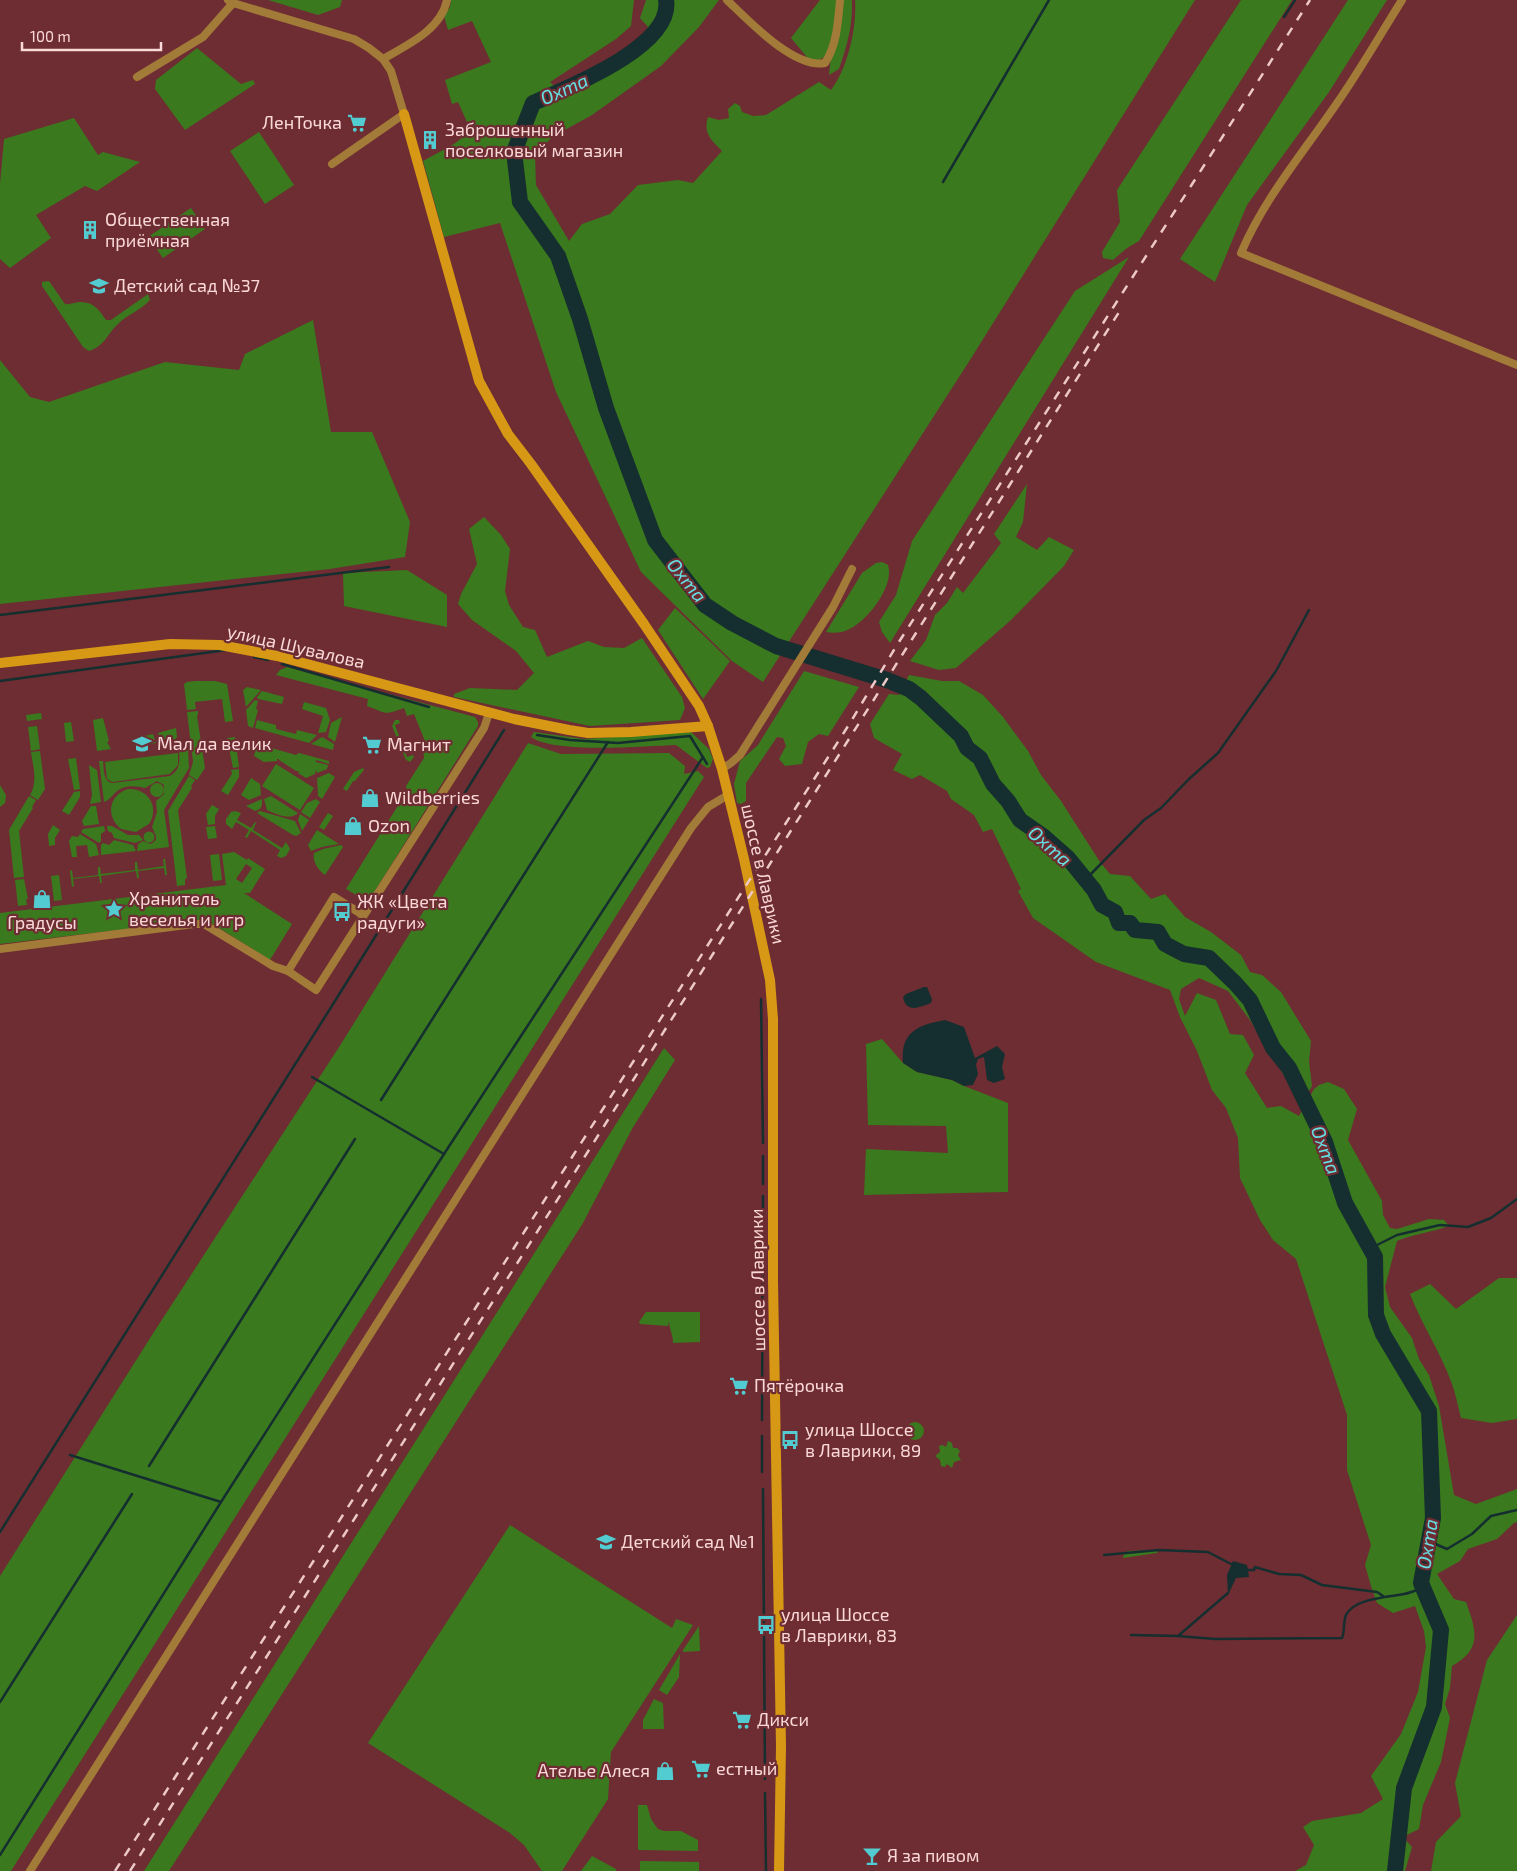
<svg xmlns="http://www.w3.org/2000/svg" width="1517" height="1871" font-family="'Exo 2',sans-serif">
  <rect width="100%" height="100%" fill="#6e2d32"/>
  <g fill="#3a791e" fill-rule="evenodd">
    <path d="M268,0H342L340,7L318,15Z"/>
    <path d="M451,0H634L631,26L616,39L550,82L564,96L562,91L597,75L635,53L648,27L640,18L646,0H719L699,27L661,66L592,115L552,137L535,155L536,185L569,241L582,224L610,214L638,185L678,180L693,183L722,151C711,140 703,133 708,117L719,120L729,118L728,109L735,103L740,106L742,112L753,116L766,115L819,82L831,90C848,68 857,27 855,0H1195L970,360L763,682L732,661L641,572L556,392L500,223L444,237L423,161L454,144L471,131L458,102L452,104L445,80L491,62L472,21L448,30L444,16L450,7Z"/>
    <path d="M820,0H852C853,25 847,46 839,69L829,75L831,54L812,63L791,38Z"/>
    <path d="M1241,0H1292L1139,241L1127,248L1113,260L1103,258L1102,252L1120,222L1117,190Z"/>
    <path d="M1348,0H1387L1329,92L1247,205L1215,282L1180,259Z"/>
    <path d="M197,48L241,84L253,80L255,84L185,130L155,89L156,80Z"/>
    <path d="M74,118L98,155L103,152L140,162L97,191L85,186L36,215L51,238L10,268L0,259V184L4,139Z"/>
    <path d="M259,132L294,185L265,204L230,151Z"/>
    <path d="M191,208L205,229L163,258L148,237Z"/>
    <path d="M1129,257L890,643L882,632L879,622L896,595L912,541L1075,291Z"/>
    <path d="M49,281L65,304C71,305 75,302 81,302C94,302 100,311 106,320H111L148,294L150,300C141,310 127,315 118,324C107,334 105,346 89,351L83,347L42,286V282Z"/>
    <path d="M313,320L331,432H372L410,522L405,557L330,569L0,604V360L30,397L49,402L165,362L239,370L245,354Z"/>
    <path d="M1027,484L1023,522L1016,537L1037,550L1049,537L1074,550L1064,566L1011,620L956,668L939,670L910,661L926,640L935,615L947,603L957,587L963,593L1001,543L994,534Z"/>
    <path d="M484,517L501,535L510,549L505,591L509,605L523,627L535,630L547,657L588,641L604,647L624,648L642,638L682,697L685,708L680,720L590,726L454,697V694L470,688L517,690L534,673L516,651L472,620L458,604L461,594L477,564L469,529Z"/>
    <path d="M882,562L888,565C895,586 866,624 845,631C839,633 832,633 826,632L862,573L876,563Z"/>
    <path d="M407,570L447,595V627L344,606L343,573Z"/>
    <path d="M675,608L730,661L703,699L658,630Z"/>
    <path d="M287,667L475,717L478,722V726L368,902L346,889L407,791L406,786L424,758L423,748L427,746L414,714L407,716L404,708C381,716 388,713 367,706L368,699L276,675L280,670Z"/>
    <path d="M804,671L859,687L828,736L819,734L808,742L802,764L785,766L779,759L786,746L783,738L777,737L746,783V801L741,804L737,803L734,784L740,761L758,745Z"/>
    <path d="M909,675L942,681H959L983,695L1003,717L1028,751L1041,775L1061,801L1100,862L1110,874L1130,876L1151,899L1165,894L1185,917L1211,932L1241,955L1250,972L1262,975L1281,992L1311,1041L1309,1061L1312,1086L1303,1101L1297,1097L1250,1020L1228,991L1199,978L1181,989L1179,999L1185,1016L1197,993L1216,1000L1230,1034L1243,1035L1254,1055L1245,1073L1267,1108L1281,1106L1299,1116L1314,1089L1319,1085L1328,1082L1344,1089L1357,1109L1348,1140L1382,1201L1383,1215L1390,1228L1397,1229L1429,1219L1444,1220L1449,1226C1432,1232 1414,1234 1397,1241L1385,1287L1390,1307L1412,1338L1419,1359L1429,1375L1439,1406L1454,1495L1476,1504L1517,1489V1522L1514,1523L1497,1539L1468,1549L1460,1561L1437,1574L1454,1599L1466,1602C1476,1630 1483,1649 1452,1666L1450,1688L1445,1704L1450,1718L1441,1762L1423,1805L1419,1829L1403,1837L1412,1847L1405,1871H1295L1306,1865L1314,1845L1303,1827L1312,1821L1361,1813L1383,1799L1371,1776L1401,1734L1418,1692L1426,1647L1424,1631L1415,1606L1393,1613L1377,1603L1371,1586L1365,1565L1371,1545L1347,1470V1415L1296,1259L1273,1240L1260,1220L1240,1178L1238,1138L1226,1108L1212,1090L1197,1051L1180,1017L1170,990L1096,962L1033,918L1018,891L1021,889L992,829L983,832L974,815L951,799L947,791L920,775L912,779L893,770L902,754L874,738L870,724L889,694L899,695Z"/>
    <path d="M195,681H215L227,684L233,721L225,722L222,699L195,702L196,709L187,710L184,684L187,682Z"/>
    <path d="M247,687L261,690L246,707L243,690Z"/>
    <path d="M262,691L284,697L282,704L258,699L257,697Z"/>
    <path d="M255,700L258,701L256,709L258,710L253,728L248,726L246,710Z"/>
    <path d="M304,702L326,708L330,720L326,732L318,733L323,716L302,709Z"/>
    <path d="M198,711V715L197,716L205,768L197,780L189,775L193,762L187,712Z"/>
    <path d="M41,713L42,719L27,721L26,715Z"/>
    <path d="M342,717L335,742L328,737L331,723Z"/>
    <path d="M103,718L109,741L107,742L111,749L97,751L93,720Z"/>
    <path d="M257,720L276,725V729L296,734L297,730L317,735L309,743L255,728Z"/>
    <path d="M395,720H399L400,723L395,725L407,757L413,755L414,757L410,762L406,760L392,726Z"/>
    <path d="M71,722L74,741L66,742L64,723Z"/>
    <path d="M37,726L40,749L31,751L28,727Z"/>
    <path d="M176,728L177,737L175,740L160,743L158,733Z"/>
    <path d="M534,732L584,739L691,732L709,749L713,759L710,767L707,768L676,745C645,746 555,754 531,737Z"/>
    <path d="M153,734L156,743L134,746L132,739Z"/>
    <path d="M235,737L239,767L233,768L227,738Z"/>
    <path d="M322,737L334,744L333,750L311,744Z"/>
    <path d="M528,743L561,754L669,753L685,766L684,774L698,771L704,777L11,1871H0V1576L152,1335L341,1044Z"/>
    <path d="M257,744L296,755L299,753L329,761V764L316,760V762L328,765L327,769L317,773L316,770L315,774L306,778L298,773L299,771H296L279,760V759H277V761L264,762L254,756Z"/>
    <path d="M188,750L189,768L164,810L169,847L137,851L138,844L143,841L151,844L156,840V836L152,827L157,812L156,801L164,794V785L157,781L145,788C133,785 122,785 114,794C110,798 109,800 104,802L99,761H103C104,769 103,781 112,783L170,776C180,770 180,761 179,751Z"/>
    <path d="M40,751L45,789L38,800L30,795C38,782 33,766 31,752Z"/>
    <path d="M178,753V765L170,774L112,782L107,779L105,762Z"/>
    <path d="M76,758L80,789L74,790L68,759Z"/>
    <path d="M276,764L314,788L300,810L262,786Z"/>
    <path d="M89,765L97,770L101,802L90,804L92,795Z"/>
    <path d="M363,768L364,770L355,781H353L347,791L343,789L354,772Z"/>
    <path d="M239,769V777L228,795L221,791L232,774L231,770Z"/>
    <path d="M329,773L335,777L322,799L318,796L317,778Z"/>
    <path d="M189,776L195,780L191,786L192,788L178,810L187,878L185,879V885L177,886L168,811Z"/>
    <path d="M251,778L260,784L261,795L249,800L241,795Z"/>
    <circle cx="157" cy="790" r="7"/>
    <path d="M0,785L6,795L5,803L0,807Z"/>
    <path d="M128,789C148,788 160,807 149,824L136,832L121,829C105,816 109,795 128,789Z"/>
    <path d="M80,791V797L69,815L62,811L74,792Z"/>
    <path d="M29,796L36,800L32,807L33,808L19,831L24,877L14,878L9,830Z"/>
    <path d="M271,796L298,813C290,821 276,814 267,810L264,799Z"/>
    <path d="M262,799V805L260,809L255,811L246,806Z"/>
    <path d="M316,799L320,802L310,818L301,812L307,803Z"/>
    <path d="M212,805L219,809L215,816V824L208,825L206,814Z"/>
    <path d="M91,806H96L99,824L84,826L82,821Z"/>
    <path d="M235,811L241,813L237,820L251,828L255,822L256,823L253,830L282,848L286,842L290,849L286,856L281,858L277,856L280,850L251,831L247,838L245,837L249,830L236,822L232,829L226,824V819L231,812Z"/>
    <path d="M260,811L295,821L301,833L296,836L293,835L257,813Z"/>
    <path d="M328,813L333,816L324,830L319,827Z"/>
    <path d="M300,814L309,820L302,831L298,820Z"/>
    <path d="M53,825L60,830L55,838V845L49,846L48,834Z"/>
    <path d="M104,826L105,831L101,834V841L99,843L81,832L83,829Z"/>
    <path d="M107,826H112L128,835H139L143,840L135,843L114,838L112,833L108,831Z"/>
    <path d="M215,826L217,838L208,839L206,827Z"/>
    <path d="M317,830L339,844L322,847L311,851L308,845Z"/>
    <circle cx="149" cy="837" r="5.5"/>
    <path d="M80,834L96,844L99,855L89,857L87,845L76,846L77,857H72L69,841L72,836L78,837Z"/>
    <path d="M114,840L133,845L136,851L101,855V845L103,843L109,845Z"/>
    <path d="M341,845L343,847L325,875C318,870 312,861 314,853L323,849Z"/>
    <path d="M234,852L247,860L248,858L265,869L250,893H244L292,924L270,960L208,921L202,920L0,944V913L226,885L222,854ZM246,864L252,868L242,883L236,879Z"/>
    <path d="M219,854L222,880L213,881L210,855Z"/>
    <path d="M163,859H165L167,875H165L164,868L138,871L139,878H137L136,871L101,876L102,883H100L99,876L73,879L74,886L72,887L70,871L72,870L73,878L98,875V867H100L101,874L135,870V862H137L138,870L164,866Z"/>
    <path d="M59,875L62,900L54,901L51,876Z"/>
    <path d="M24,879L28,899H26L27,905L18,906L15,880Z"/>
    <path d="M882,1039L903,1063L917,1072L952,1080L964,1086L1008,1103V1192L864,1195L866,1149L948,1153L946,1126L868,1125L866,1044Z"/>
    <path d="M664,1048L675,1060L632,1129L583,1223L169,1871H144Z"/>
    <path d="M1499,1278H1517V1419L1492,1423L1461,1418C1458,1407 1456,1395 1452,1384C1441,1353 1422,1325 1410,1294L1430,1284L1456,1309Z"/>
    <path d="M646,1312H700V1342L673,1343C673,1334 669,1329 669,1321L668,1326L640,1324L639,1322Z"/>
    <circle cx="915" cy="1431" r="9"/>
    <path d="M948,1441L952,1443L953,1448H957L960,1451L958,1455L961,1460L954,1462L952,1468L947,1464L945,1467L941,1466L940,1460L935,1456L940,1452L939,1446L943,1445L946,1447Z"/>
    <path d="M510,1525L672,1628L676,1619L693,1625L611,1752L608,1799L562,1871H542L524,1845L510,1833L368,1743Z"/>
    <path d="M1159,1550L1157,1553L1123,1558L1124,1554L1128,1551Z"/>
    <path d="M1517,1615V1871H1431L1436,1842L1461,1816L1455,1783L1487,1660Z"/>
    <path d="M699,1626L700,1651L683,1652V1650Z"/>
    <path d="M680,1654L679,1677L667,1695L659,1690Z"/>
    <path d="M654,1699L663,1703L664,1729H643V1720Z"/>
    <path d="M638,1805H647L651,1819L658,1829L664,1831H681L698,1840V1851L638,1850Z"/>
    <path d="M592,1856L616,1869V1871H581Z"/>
    <path d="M640,1861L699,1862V1871H640Z"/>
  </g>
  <g fill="#152e2f">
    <path d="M924,987H927L932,999L931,1003C920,1007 906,1014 903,997L906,994Z"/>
    <path d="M945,1020L964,1027L975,1058L997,1046L1005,1054L1002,1067L1005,1079L994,1083L987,1080L984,1057L978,1059L976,1065L978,1074L973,1085L964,1086L952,1080L917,1072L903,1063C900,1031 919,1025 945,1020Z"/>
    <path d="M1233,1561L1247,1565L1249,1577L1236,1578L1228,1595L1227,1575Z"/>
  </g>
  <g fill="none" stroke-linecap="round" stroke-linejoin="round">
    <g stroke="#152e2f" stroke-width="2.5">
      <path d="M1284,17L1295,0"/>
      <path d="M943,182L1049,0"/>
      <path d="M0,615L389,567"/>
      <path d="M254,657L268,660"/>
      <path d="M282,664L429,707"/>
      <path d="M0,681L226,650"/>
      <path d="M537,735L570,740L618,743L690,736L707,764"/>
      <path d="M1085,880L1144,820L1161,808L1189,779L1218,753L1276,671L1309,610"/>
      <path d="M761,999L763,1143"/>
      <path d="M312,1077L444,1154"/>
      <path d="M381,1100L608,742"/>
      <path d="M763,1156V1184"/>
      <path d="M1371,1248L1397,1235L1440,1225L1468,1227L1491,1218L1517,1199"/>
      <path d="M762,1420L763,1196"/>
      <path d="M762,1436V1472"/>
      <path d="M70,1455L221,1502"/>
      <path d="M149,1466L355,1139"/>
      <path d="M763,1489L765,1779"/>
      <path d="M1431,1531L1433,1543L1447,1549L1472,1534L1491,1516L1517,1510"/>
      <path d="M0,1532L335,1001L504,730"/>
      <path d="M1104,1555L1159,1550L1208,1552L1233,1565"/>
      <path d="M1247,1570H1254L1255,1567L1279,1574L1301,1575L1322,1585L1377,1592L1383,1596"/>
      <path d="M1131,1635L1178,1636L1228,1593"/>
      <path d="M1178,1636L1215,1639L1342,1638C1345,1631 1343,1622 1346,1615C1354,1598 1389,1597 1404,1594C1410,1593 1416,1590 1423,1588"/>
      <path d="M0,1702L132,1494"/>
      <path d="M765,1793L766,1871"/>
      <path d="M0,1855L221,1502L444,1154L703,757"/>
    </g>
    <path stroke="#152e2f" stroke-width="16" d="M666,0C674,46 567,88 533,103L514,152L520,202L558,256L580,319L606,408L655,540L705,605L732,623L776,646L887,680L909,689L921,698L961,736L967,748L980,758L993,784L1008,801L1020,820L1043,836L1068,858L1094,890L1102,905L1115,912L1119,923H1130L1135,930L1158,932L1165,944L1184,954L1209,958L1235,983L1250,1000L1273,1048L1289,1068L1325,1142L1345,1203L1375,1257L1376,1315L1383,1334L1429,1411L1433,1518L1421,1583L1441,1630L1434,1707L1404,1788L1395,1871"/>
    <g stroke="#a37b39" stroke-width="8">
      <path d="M228,0L233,3L354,39L369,48L383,59L391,71L404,114L332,164"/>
      <path d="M727,0C748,20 794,69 825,63C837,45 838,21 840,0"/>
      <path d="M1402,0C1380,35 1359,72 1335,106C1302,154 1264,199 1241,253L1517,365"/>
      <path d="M383,59C407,45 441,30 447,0"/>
      <path d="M137,77L203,37L233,3"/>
      <path d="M722,769L731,763L740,755L833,607L852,569"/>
      <path d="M0,949L194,924H204L273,966L288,971L316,990L484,728L489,713"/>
      <path d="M288,971L334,897L363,915"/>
      <path d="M30,1871L691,828L708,807L728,795"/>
    </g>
    <g stroke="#d79815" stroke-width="10">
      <path d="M404,114L479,381L508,434L531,464L644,624L699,706L708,726L722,769L744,859L770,980L773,1019V1281L781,1746L779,1871"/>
      <path d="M0,663L170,644L220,645L277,656L514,719L569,730L588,733L631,732L708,726"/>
    </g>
    <g stroke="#edc8c8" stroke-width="2.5" stroke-dasharray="9 9" stroke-linecap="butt">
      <path d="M115,1871L850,723L897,645L1310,0"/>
      <path d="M130,1871L525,1251L1121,309"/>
    </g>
  </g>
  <defs>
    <g id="supermarket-bare" transform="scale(1.5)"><path d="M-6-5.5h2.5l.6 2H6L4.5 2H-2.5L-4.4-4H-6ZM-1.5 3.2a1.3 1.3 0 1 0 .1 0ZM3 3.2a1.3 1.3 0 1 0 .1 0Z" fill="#52ccd0" stroke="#6e2d32" stroke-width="2.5" paint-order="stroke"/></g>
    <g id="building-bare" transform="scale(1.5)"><path d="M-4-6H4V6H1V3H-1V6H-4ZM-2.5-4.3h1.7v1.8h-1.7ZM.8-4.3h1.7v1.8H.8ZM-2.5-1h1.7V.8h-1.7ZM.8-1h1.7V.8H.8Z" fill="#52ccd0" stroke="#6e2d32" stroke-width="2.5" paint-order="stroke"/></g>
    <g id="school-bare" transform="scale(1.5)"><path d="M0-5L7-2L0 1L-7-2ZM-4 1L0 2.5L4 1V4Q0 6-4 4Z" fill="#52ccd0" stroke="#6e2d32" stroke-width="2.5" paint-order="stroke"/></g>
    <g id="shop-bare" transform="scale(1.5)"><path d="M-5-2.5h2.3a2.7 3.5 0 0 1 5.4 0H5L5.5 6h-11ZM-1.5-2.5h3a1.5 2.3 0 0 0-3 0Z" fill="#52ccd0" stroke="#6e2d32" stroke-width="2.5" paint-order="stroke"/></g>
    <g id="sight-bare" transform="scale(1.5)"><path d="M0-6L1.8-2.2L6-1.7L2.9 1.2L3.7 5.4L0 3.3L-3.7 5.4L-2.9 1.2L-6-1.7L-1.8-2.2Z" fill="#52ccd0" stroke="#6e2d32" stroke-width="2.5" paint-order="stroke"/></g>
    <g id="bus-bare" transform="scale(1.5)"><path d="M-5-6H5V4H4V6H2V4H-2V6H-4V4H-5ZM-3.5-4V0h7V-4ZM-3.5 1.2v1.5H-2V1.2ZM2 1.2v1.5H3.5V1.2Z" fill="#52ccd0" stroke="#6e2d32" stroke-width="2.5" paint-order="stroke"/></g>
    <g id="bar-bare" transform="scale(1.5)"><path d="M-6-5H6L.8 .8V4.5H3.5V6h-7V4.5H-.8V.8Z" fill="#52ccd0" stroke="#6e2d32" stroke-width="2.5" paint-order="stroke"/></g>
  </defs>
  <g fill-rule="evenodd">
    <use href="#supermarket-bare" x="357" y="123"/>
    <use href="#building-bare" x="430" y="140"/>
    <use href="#building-bare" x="90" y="230"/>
    <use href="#school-bare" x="99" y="286"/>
    <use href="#school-bare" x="142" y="744"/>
    <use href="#supermarket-bare" x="372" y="745"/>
    <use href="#shop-bare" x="370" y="798"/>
    <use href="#shop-bare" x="353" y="826"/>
    <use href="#shop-bare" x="42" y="899"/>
    <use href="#sight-bare" x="114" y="909"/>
    <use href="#bus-bare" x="342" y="912"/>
    <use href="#supermarket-bare" x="739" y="1386"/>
    <use href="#bus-bare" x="790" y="1440"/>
    <use href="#school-bare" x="606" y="1542"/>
    <use href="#bus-bare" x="766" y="1625"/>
    <use href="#supermarket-bare" x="742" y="1720"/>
    <use href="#supermarket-bare" x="701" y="1769"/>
    <use href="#shop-bare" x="665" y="1771"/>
    <use href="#bar-bare" x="872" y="1856"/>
  </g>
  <g text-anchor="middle" stroke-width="4.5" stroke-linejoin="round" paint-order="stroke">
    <g font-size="18" fill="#fbd9d9" stroke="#6e2d32" text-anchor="start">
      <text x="342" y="129" text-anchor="end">ЛенТочка</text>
      <text x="445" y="136">Заброшенный<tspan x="445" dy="21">поселковый магазин</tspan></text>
      <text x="105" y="226">Общественная<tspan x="105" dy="21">приёмная</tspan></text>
      <text x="114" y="292">Детский сад №37</text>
      <text x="157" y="750">Мал да велик</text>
      <text x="387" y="751">Магнит</text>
      <text x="385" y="804">Wildberries</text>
      <text x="368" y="832">Ozon</text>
      <text x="129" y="905">Хранитель<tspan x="129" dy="21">веселья и игр</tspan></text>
      <text x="357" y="908">ЖК «Цвета<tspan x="357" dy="21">радуги»</tspan></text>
      <text x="42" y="929" text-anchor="middle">Градусы</text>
      <text x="754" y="1392">Пятёрочка</text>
      <text x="805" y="1436">улица Шоссе<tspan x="805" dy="21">в Лаврики, 89</tspan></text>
      <text x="621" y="1548">Детский сад №1</text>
      <text x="781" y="1621">улица Шоссе<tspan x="781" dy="21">в Лаврики, 83</tspan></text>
      <text x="757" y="1726">Дикси</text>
      <text x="716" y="1775">естный</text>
      <text x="650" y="1777" text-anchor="end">Ателье Алеся</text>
      <text x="887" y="1862">Я за пивом</text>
    </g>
    <g font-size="18" fill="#fbd9d9" stroke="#6e2d32">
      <text transform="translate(296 647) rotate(13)" y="6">улица Шувалова</text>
      <text transform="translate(763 874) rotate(77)" y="6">шоссе в Лаврики</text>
      <text transform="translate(758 1280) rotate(-91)" y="6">шоссе в Лаврики</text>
    </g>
    <g font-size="19" font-style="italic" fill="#64e1e5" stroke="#6e2d32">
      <text transform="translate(564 89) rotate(-24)" y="7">Охта</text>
      <text transform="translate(687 580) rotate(51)" y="7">Охта</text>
      <text transform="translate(1050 846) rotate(41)" y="7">Охта</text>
      <text transform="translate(1326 1150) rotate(69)" y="7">Охта</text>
      <text transform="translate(1427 1544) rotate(-81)" y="7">Охта</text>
    </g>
  </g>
  <path d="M22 42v8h139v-8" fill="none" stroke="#fbd9d9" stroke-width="2.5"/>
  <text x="30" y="42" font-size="15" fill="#fbd9d9" stroke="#6e2d32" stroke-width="4" paint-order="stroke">100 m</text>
</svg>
